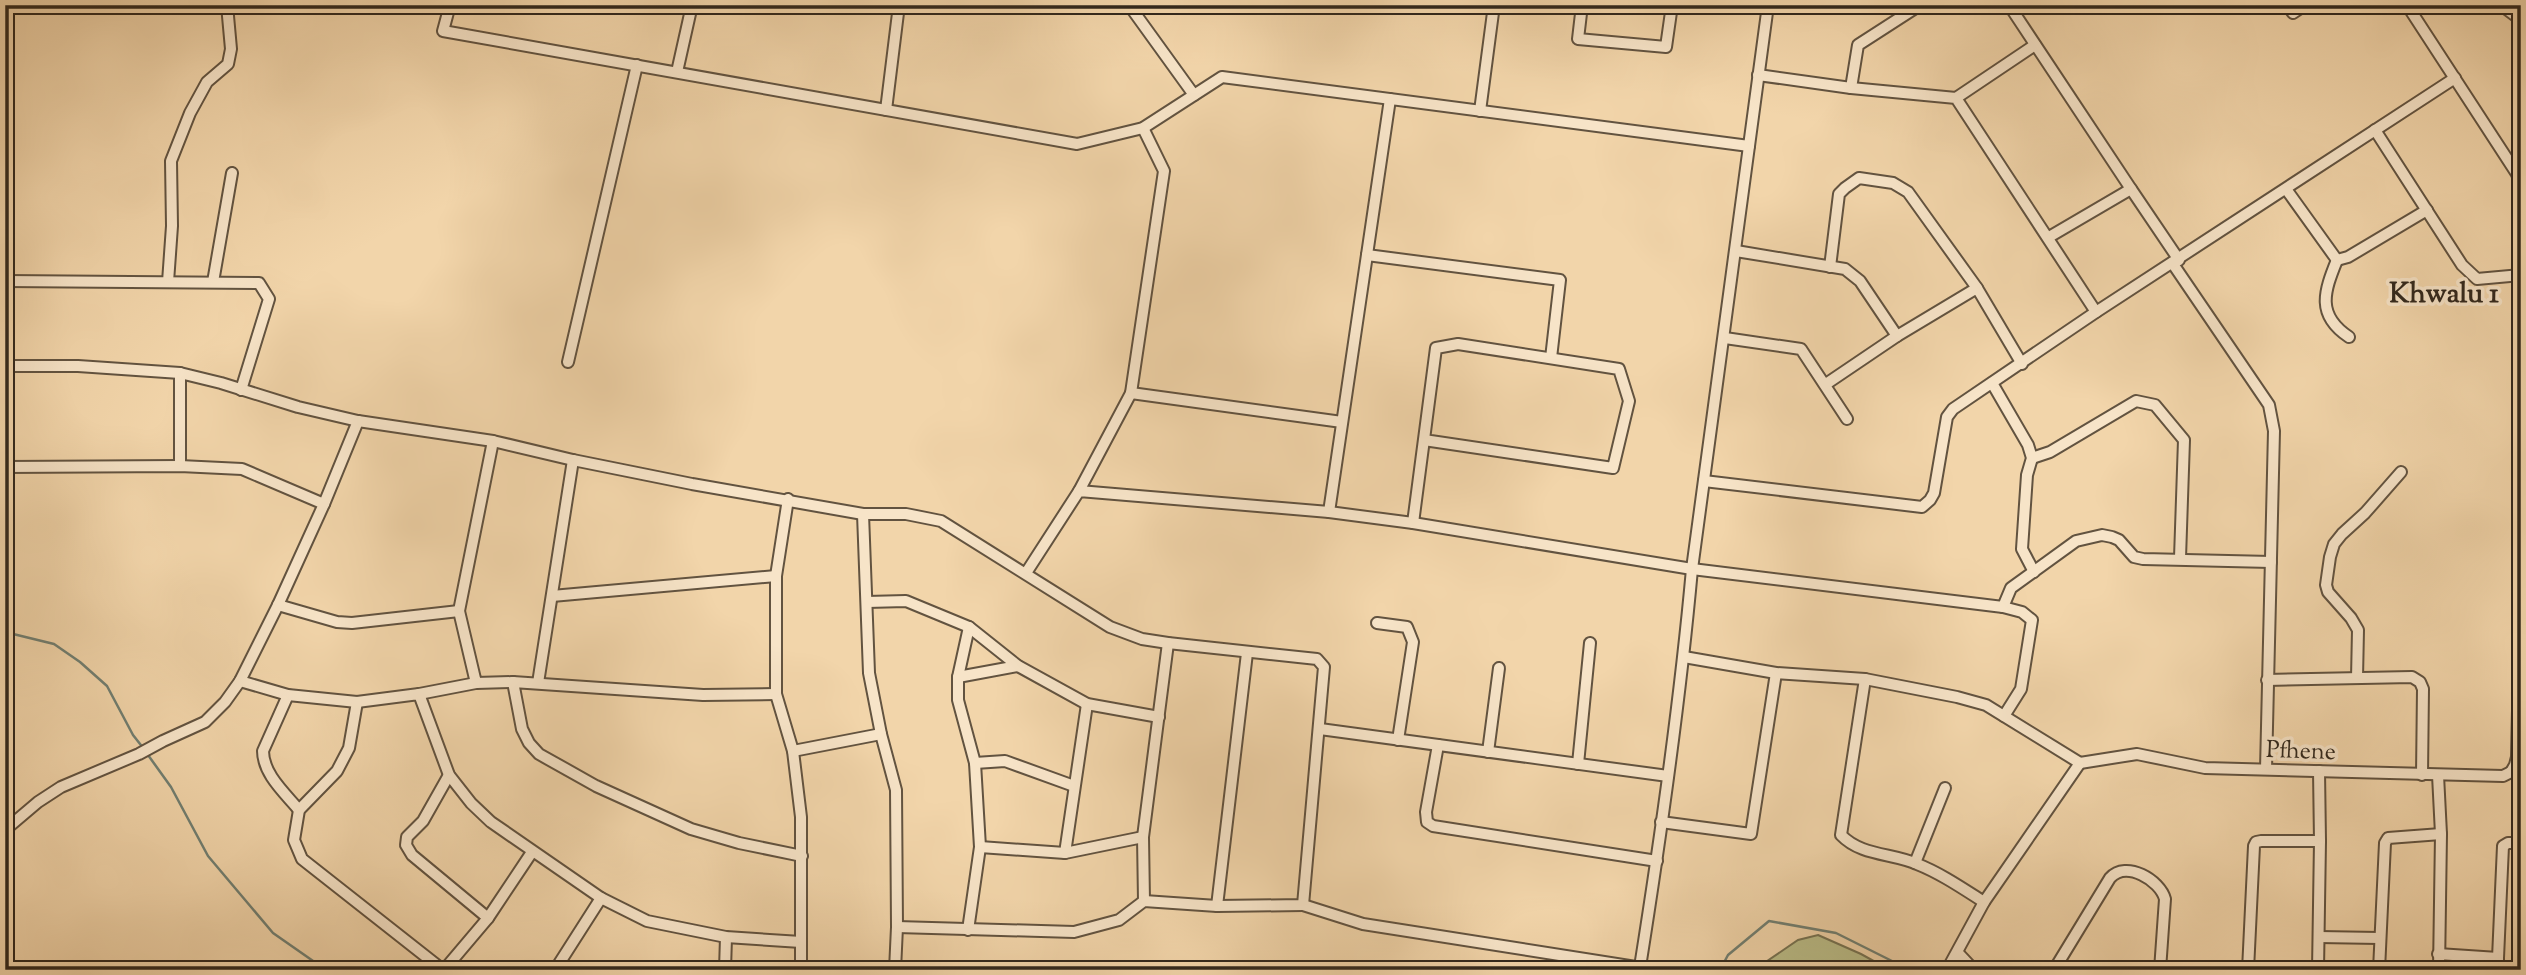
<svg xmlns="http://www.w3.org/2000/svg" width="2526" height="975" font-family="'Sorts Mill Goudy',serif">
  <rect width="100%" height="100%" fill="#f2d5aa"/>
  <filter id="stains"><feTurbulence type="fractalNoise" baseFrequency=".00286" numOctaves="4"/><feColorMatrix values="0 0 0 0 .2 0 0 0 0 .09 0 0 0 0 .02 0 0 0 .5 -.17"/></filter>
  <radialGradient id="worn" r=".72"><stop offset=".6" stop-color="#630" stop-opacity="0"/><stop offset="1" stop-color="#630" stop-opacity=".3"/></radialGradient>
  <path fill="#babd88" stroke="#767252" stroke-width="2" d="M1818,935L1861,954L1890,970H1754L1798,940Z"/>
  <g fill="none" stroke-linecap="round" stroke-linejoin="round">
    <g stroke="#717f72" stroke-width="2.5">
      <path d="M5,632L54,644L80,662L107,686L133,735L144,749"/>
      <path d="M148,755L171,787L208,856L273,933L326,970"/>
      <path d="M1212,970L1339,966L1372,970"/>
      <path d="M1720,970L1728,955L1769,921L1836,933L1910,970"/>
    </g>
    <g stroke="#625340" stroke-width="14">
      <g id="minor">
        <path d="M450,5L443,31L1077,144L1143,128L1222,77L1749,146"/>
        <path d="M1129,5L1194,95"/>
        <path d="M1582,5L1578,39L1666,47L1672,5"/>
        <path d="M2009,5L2131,189L2049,237"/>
        <path d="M2287,5L2293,13L2305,5"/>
        <path d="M2407,5L2517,174L2521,185"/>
        <path d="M2501,5L2521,20"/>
        <path d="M677,72L692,5"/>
        <path d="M1758,75L1851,88L1956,98L2096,312"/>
        <path d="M1851,88L1858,45L1920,5"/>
        <path d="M1956,98L2035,45"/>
        <path d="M886,110L899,5"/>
        <path d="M1480,111L1494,5"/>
        <path d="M1143,128L1164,171L1131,393L1342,422"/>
        <path d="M2375,130L2462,265L2477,279L2521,275"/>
        <path d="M2131,189L2179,260"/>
        <path d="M2286,189L2337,260L2348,257L2427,210"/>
        <path d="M5,197L8,201V281"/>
        <path d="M1736,251L1845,269L1860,281L1897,336"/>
        <path d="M1367,255L1560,280L1551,358"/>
        <path d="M2337,260C2324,292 2316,315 2349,337"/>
        <path d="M2173,264L2269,405L2274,431L2266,769"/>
        <path d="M1830,267L1839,194L1845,188L1859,178L1893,183L1908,192L1977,288"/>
        <path d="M5,281L259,283L269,299L241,390"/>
        <path d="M168,282L172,226L171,161L190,113L207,82L228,64L231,49L227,5"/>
        <path d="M213,282L232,173"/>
        <path d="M1725,338L1801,349L1847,419"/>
        <path d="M568,362L637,65"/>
        <path d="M5,366H78L180,373L221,383L298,407L358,421L493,441L573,460L692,484L863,514H906L941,521L1110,627L1142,639L1168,643L1317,659L1324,667L1303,905L1217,906L1144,901L1119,920L1074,932L897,927"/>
        <path d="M1992,383L2028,445L2032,458L2027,475L2022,549L2034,572"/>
        <path d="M1826,384L1897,336L1977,288L2022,364"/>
        <path d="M493,441L459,611L476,683L513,682"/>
        <path d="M2032,458L2050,452L2136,401L2155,405L2184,440L2180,558"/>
        <path d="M180,466V373"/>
        <path d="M5,467L180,466L242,469L324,504"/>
        <path d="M1704,481L1922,507L1930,500L1934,493L1947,417L1953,409L2096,312L2455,78"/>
        <path d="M1079,491L1131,393"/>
        <path d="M788,499L776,576V694L793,751L801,817V970"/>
        <path d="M1329,512L1390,99"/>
        <path d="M863,514L869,673L881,734L896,790L897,927L895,970"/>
        <path d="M1413,523L1436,348L1458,344L1619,369L1629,401L1613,468L1424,440"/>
        <path d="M1026,573L1079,491L1329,512L1413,523L1692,569L2003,607L2022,612L2032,620L2021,689L2004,716"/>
        <path d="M552,596L776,576"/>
        <path d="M867,602L906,601L969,627L1018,666L1087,704L1159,717"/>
        <path d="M278,605L337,622L352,623L459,611"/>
        <path d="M2003,607L2011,588L2076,541L2102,535L2112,537L2119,540L2134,557L2143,559L2271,562"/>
        <path d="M1377,623L1407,627L1413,642L1398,740"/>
        <path d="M1684,657L1776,673L1865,679L1957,697L1986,705L2080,763"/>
        <path d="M958,677L1018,666"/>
        <path d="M2357,678L2358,630L2351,618L2328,592L2326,585L2330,557L2334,544L2342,534L2365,513L2401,472"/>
        <path d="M1865,679L1841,835C1861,856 1892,853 1917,864C1940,873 1962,888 1984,902"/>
        <path d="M2267,680L2412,677L2420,682L2423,689L2422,775"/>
        <path d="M240,681L288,695L357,702L419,694L449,775L471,803L491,822L601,898L647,921L726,937L801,942"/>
        <path d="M538,683L573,460"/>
        <path d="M419,694L476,683"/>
        <path d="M776,694L703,695L513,682L522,729L529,743L539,754L596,786L691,829L739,843L802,856"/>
        <path d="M288,695L263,751C263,774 285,793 299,810"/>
        <path d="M357,702L349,748L337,771L299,810L294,840L302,859L443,970"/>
        <path d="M1320,729L1668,776"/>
        <path d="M1438,745L1426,812L1427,822L1433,826L1657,861"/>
        <path d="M793,751L881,734"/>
        <path d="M1488,752L1499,668"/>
        <path d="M975,763L1005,761L1074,786"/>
        <path d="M2080,763L2137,754L2205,768L2503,776L2511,772L2521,775"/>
        <path d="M1578,764L1590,643"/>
        <path d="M2511,772L2515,765L2517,757L2521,571"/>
        <path d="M449,775L423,821L407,837L406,845L412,855L488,918"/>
        <path d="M2438,775L2441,834L2439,970"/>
        <path d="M1661,822L1751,834L1776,673"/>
        <path d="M5,830L38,802L61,787L139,754L163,741L205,722L225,702L240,681L278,605L324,504L358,421"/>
        <path d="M980,847L1065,853L1143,837"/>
        <path d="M1065,853L1087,704"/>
        <path d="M1915,863L1945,788"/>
        <path d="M1144,901L1143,837L1168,643"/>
        <path d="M1303,905L1363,924L1655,970"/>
        <path d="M1217,906L1247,653"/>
        <path d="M968,930L980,847L975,763L958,700V677L969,627"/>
        <path d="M2319,937L2379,938"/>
        <path d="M1958,953L1974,970"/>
        <path d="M2438,954L2498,958V970"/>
        <path d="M2498,958L2503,846L2508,843H2521"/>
        <path d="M1640,967C1661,835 1680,702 1692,569L1768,5"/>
        <path d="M444,970L488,918L532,852"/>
        <path d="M555,970L601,898"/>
        <path d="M725,970L726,937"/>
        <path d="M1947,970L1984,902L2080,763"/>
        <path d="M2054,970L2110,878C2126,860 2160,880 2165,899L2160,970"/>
        <path d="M2248,970L2254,846L2256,842L2261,841H2320L2319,771"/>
        <path d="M2318,970L2320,841"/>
        <path d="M2379,970L2385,843L2388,838L2441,834"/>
      </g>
    </g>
    <use href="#minor" stroke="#f7e4c8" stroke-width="10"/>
  </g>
  <g text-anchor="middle" stroke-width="7" stroke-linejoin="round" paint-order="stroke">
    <g font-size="24" fill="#32281d" stroke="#f7e4c8">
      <text transform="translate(2301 750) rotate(2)" y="8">Pfhene</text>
    </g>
    <g font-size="28" font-weight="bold" fill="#32281d" stroke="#f7e4c8">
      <text x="2444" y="302">Khwalu 1</text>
    </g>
  </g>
  <rect width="2526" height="975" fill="none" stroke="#f2d5aa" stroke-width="28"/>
  <rect x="7" y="7" width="2512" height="961" fill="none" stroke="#32281d" stroke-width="3.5"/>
  <rect x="14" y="14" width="2498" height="947" fill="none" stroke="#32281d" stroke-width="2"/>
  <rect width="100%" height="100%" filter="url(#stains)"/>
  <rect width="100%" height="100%" fill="url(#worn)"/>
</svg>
